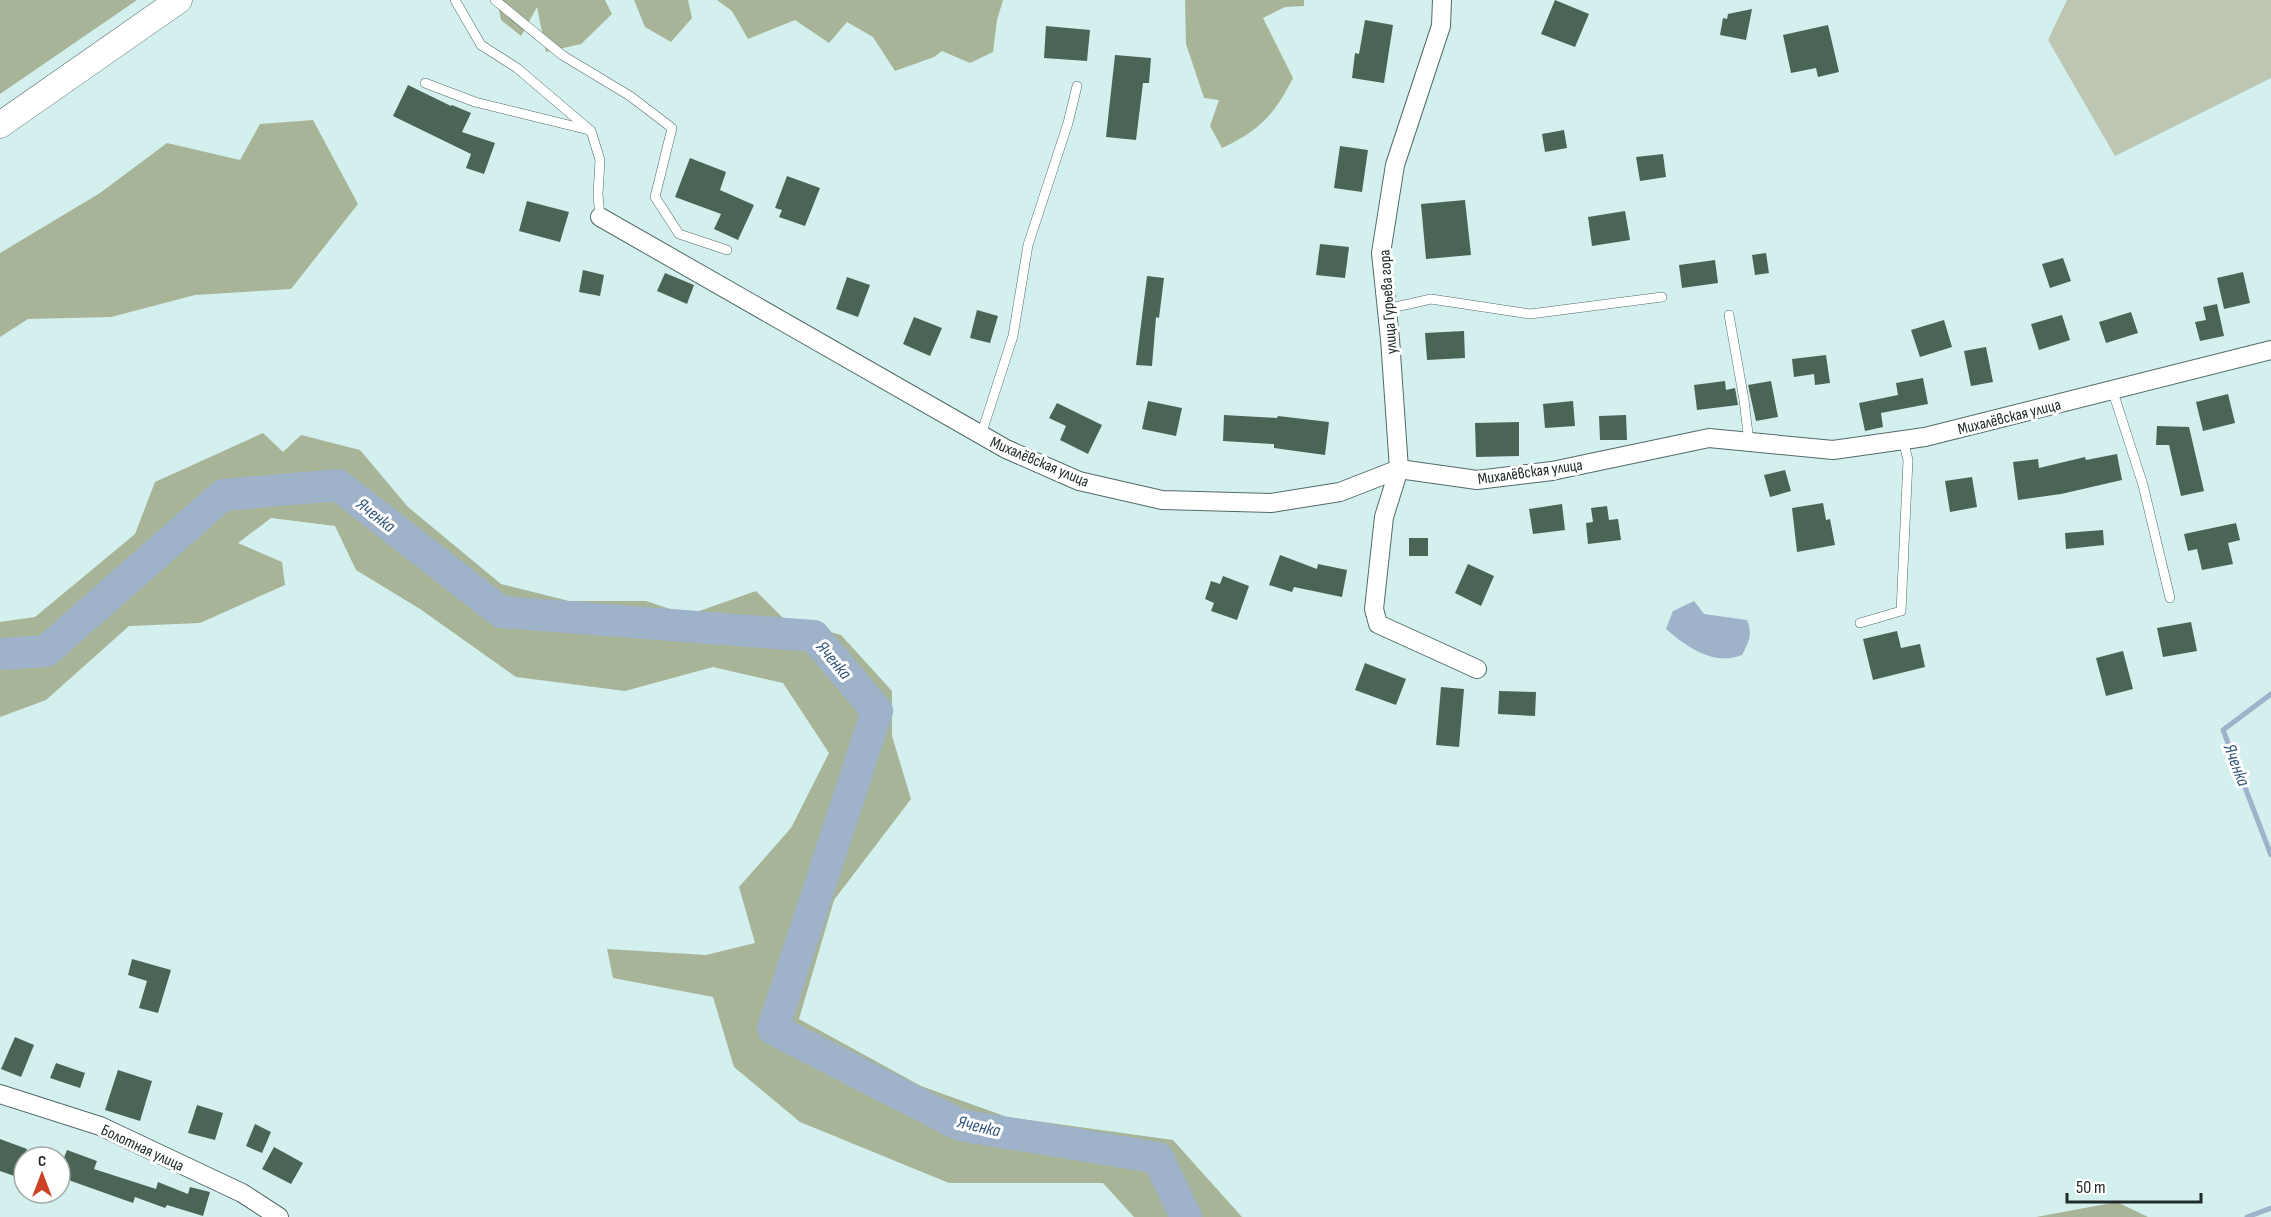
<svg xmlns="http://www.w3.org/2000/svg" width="2271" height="1217" font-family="'Sofia Sans Condensed',sans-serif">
  <rect width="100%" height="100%" fill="#d4f0ee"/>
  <path fill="#bdc6b2" d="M2067,0H2271V78L2115,156L2048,40Z"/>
  <g fill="#a7b498">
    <path d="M0,0H137L0,94Z"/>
    <path d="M497,0H605L612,14L581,44L546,52L537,7L521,36L501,20Z"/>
    <path d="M634,0H688L692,18L671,42L645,27Z"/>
    <path d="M717,0H1003L997,20L993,52L970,63L942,51L934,57L895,71L873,37L847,22L829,43L795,20L748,39L732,11Z"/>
    <path d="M1185,0H1304V6L1285,7L1263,18L1293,78C1274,115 1260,130 1222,148L1210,126L1219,100L1204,98L1186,44Z"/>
    <path d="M313,120L358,204L291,289L195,295L111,317L28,319L0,337V253L100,193L167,143L240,160L260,124Z"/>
    <path d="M263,433L283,452L301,435L360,450L408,507L501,584L569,601H646L688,615L756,591L784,619L841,635L892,691V736L911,799L834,900L799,1019L921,1086L1007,1117L1173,1140L1242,1217H1134L1103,1183H949L800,1122L734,1067L713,997L613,978L607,949L706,955L755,943L739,887L791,828L829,753L783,683L713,667L625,691L516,677L420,609L356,570L335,526L271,518L238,543L282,562L285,585L200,623L129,626L46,700L0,717V622L35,617L135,534L155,482Z"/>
    <path d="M2117,1202L2148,1217H2036Z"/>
  </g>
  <path fill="#9eb2ca" d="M1694,601L1704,614L1747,620C1753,634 1749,642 1742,655C1714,666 1688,648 1666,629L1673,611Z"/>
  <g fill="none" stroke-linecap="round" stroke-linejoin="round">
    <g stroke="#9eb2ca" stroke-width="5">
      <path d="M2271,694L2223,730L2271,855"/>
      <path d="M2247,1217L2271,1208"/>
    </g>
    <path stroke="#9eb2ca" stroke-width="32" d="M0,654L46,651L223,495L338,485L501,612L814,636L877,711L773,1029L960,1125L1158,1158L1186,1217"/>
  </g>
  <g fill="#4a6555">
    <path d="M1555,0L1589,14L1575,47L1541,34Z"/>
    <path d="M1752,9L1746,40L1720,35L1723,18L1727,19L1728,14Z"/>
    <path d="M1365,20L1393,25L1384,83L1352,78L1355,53L1359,54Z"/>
    <path d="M1828,25L1839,72L1818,77L1816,68L1791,73L1783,35Z"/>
    <path d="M1046,26L1090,30L1087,61L1044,58Z"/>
    <path d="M1115,55L1151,58L1149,83H1143L1136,140L1106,137Z"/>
    <path d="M408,85L451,106L452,105L471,113L462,132L495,143L484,174L466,168L471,154L393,116Z"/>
    <path d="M1564,130L1567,148L1545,152L1542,134Z"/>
    <path d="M1340,146L1368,150L1362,192L1334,188Z"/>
    <path d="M1663,154L1666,177L1640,181L1636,157Z"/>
    <path d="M690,158L726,172L720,190L754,205L738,240L714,229L721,214L675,197Z"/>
    <path d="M787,176L820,188L805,226L779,217L782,210L775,208Z"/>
    <path d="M1465,200L1471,255L1426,259L1421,204Z"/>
    <path d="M527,201L569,212L560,242L519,231Z"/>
    <path d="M1625,211L1630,240L1592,246L1588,217Z"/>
    <path d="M1320,244L1349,247L1345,278L1316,275Z"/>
    <path d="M1766,253L1769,273L1755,275L1752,255Z"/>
    <path d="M2063,258L2071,281L2050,288L2042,264Z"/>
    <path d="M1715,260L1718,283L1682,288L1679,265Z"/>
    <path d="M583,270L604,275L600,296L579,292Z"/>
    <path d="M2243,272L2250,303L2224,309L2217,278Z"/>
    <path d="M665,273L694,285L687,304L657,291Z"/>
    <path d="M1147,276L1164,278L1159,318L1156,317L1152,366L1136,365Z"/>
    <path d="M847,277L870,285L858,317L836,309Z"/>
    <path d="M2217,304L2224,336L2200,341L2195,322L2206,320L2203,307Z"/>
    <path d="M977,310L998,316L990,343L970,338Z"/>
    <path d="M2131,312L2138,333L2106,343L2099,322Z"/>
    <path d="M2062,315L2070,340L2039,350L2031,324Z"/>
    <path d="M914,317L942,328L930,356L903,344Z"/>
    <path d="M1944,320L1952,347L1920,357L1911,330Z"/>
    <path d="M1464,331L1465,358L1427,360L1425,333Z"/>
    <path d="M1986,347L1993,382L1971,386L1964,351Z"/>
    <path d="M1826,355L1830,383L1815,385L1814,374L1794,377L1792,359Z"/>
    <path d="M1923,378L1928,404L1881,413L1883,427L1865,431L1859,403L1898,395L1896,383Z"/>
    <path d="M1725,381L1726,390L1735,388L1738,405L1697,410L1694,385Z"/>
    <path d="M1771,381L1778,417L1756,421L1748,385Z"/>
    <path d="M2228,394L2235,423L2203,431L2196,402Z"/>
    <path d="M1148,401L1182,408L1176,436L1142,429Z"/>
    <path d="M1573,401L1575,426L1545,428L1543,404Z"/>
    <path d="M1057,403L1102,425L1088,454L1060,440L1066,426L1049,418Z"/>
    <path d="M1224,415L1277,418L1278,416L1329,422L1325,455L1274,448V444L1223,441Z"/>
    <path d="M1626,415L1627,440H1600L1599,416Z"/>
    <path d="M1519,422V456L1476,457L1475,423Z"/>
    <path d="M2157,426L2189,427L2204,491L2181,496L2169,445H2156Z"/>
    <path d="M2117,454L2122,480L2061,494L2018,500L2013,462L2038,459L2039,468L2085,457L2086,460Z"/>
    <path d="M1785,470L1791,491L1770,497L1764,475Z"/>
    <path d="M1972,477L1977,507L1950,512L1945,481Z"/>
    <path d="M1823,503L1826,520L1830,519L1835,545L1797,552L1792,508Z"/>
    <path d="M1562,504L1565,530L1533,534L1529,509Z"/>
    <path d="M1607,506L1609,520L1618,519L1621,540L1588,544L1586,523L1593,522L1591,508Z"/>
    <path d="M2236,523L2240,540L2228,543L2233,564L2202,570L2197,549L2188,551L2184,534Z"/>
    <path d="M2103,530L2104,545L2066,549L2065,533Z"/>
    <rect x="1409" y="538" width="19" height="18"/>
    <path d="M1280,555L1317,569L1318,564L1347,570L1342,597L1294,587L1292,592L1269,585Z"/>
    <path d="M1468,564L1494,576L1481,606L1455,593Z"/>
    <path d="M1223,576L1249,586L1237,620L1211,611L1214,603L1205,599L1211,581L1220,584Z"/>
    <path d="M2191,622L2197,651L2163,657L2157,628Z"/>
    <path d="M1897,631L1901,648L1920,644L1925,667L1873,680L1863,639Z"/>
    <path d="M2123,651L2133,689L2106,696L2096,658Z"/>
    <path d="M1365,663L1406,679L1396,705L1355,690Z"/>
    <path d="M1441,687L1464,689L1459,747L1436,745Z"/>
    <path d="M1499,691L1536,692L1535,716L1498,714Z"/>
    <path d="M132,959L171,970L158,1013L139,1008L147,981L128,975Z"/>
    <path d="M15,1037L34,1045L21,1077L1,1069Z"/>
    <path d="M56,1063L85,1073L80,1088L50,1078Z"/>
    <path d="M118,1070L152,1081L140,1121L105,1110Z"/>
    <path d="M197,1105L223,1113L215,1140L188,1133Z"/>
    <path d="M255,1124L271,1132L262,1153L246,1146Z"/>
    <path d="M0,1139L27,1149L17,1177L0,1171Z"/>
    <path d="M274,1147L303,1163L291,1184L262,1169Z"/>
    <path d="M67,1150L97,1161L94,1169L156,1189L158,1182L188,1194L190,1187L210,1192L203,1216L167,1205L165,1208L135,1197L133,1203L60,1177V1168Z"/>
  </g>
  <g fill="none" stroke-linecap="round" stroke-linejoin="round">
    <g stroke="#516a68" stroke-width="10">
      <g id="lane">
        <path d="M455,0L481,45L517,68L591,131L600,160L598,195L600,217"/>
        <path d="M495,0L562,55L630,96L672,128L655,197L679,234L727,250"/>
        <path d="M425,83L475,102L589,130"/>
        <path d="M1387,309L1431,299L1530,314L1662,297"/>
        <path d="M1729,315L1744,400L1749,442"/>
        <path d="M2112,389L2143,485L2170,598"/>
        <path d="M981,435L1013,336L1028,245L1068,123L1077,86"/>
        <path d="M1860,623L1901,611L1908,460L1903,440"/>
      </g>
    </g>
    <g stroke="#516a68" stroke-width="20">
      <g id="street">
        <path d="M1442,0L1441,26L1395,165L1381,253L1390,339L1399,469L1384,517L1374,609L1378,624L1477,669"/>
        <path d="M600,217L1006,449L1079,481L1162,500L1271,503L1340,492L1399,469L1477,480L1552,471L1709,438L1833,450L1925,437L2271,350"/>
        <path d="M0,1094L100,1126L242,1193L279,1217"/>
      </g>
    </g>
    <g stroke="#516a68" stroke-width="27">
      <path id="secondary" d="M0,125L179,0"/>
    </g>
    <use href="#lane" stroke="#fff" stroke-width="9"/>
    <use href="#street" stroke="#fff" stroke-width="18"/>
    <use href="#secondary" stroke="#fff" stroke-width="26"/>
  </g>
  <g text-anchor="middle" stroke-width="6" stroke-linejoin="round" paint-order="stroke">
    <g font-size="16" fill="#202b2a" stroke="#fff">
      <text transform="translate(1387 302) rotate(-94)" y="6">улица Гурьева гора</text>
      <text transform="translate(2009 416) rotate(-14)" y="6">Михалёвская улица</text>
      <text transform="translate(1040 461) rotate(23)" y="6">Михалёвская улица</text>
      <text transform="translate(1530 471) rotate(-8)" y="6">Михалёвская улица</text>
      <text transform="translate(143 1147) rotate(25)" y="6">Болотная улица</text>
    </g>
    <g font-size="18" font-style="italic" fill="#35557a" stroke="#fff">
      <text transform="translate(376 515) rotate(38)" y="6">Яченка</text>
      <text transform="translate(834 660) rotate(50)" y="6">Яченка</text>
      <text transform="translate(2237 765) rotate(69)" y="6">Яченка</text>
      <text transform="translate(979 1126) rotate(13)" y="6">Яченка</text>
    </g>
  </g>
  <g transform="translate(42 1175)"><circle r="28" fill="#ffffff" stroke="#a6aaaa" stroke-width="1.5"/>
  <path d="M0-4.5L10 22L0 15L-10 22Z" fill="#cd4224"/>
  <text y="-9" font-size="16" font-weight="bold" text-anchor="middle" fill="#202b2a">С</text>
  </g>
  <path d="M2067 1193v9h134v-9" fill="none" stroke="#202b2a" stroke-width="3"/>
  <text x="2076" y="1193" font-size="18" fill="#202b2a" stroke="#ffffff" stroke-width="4.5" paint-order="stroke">50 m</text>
</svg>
